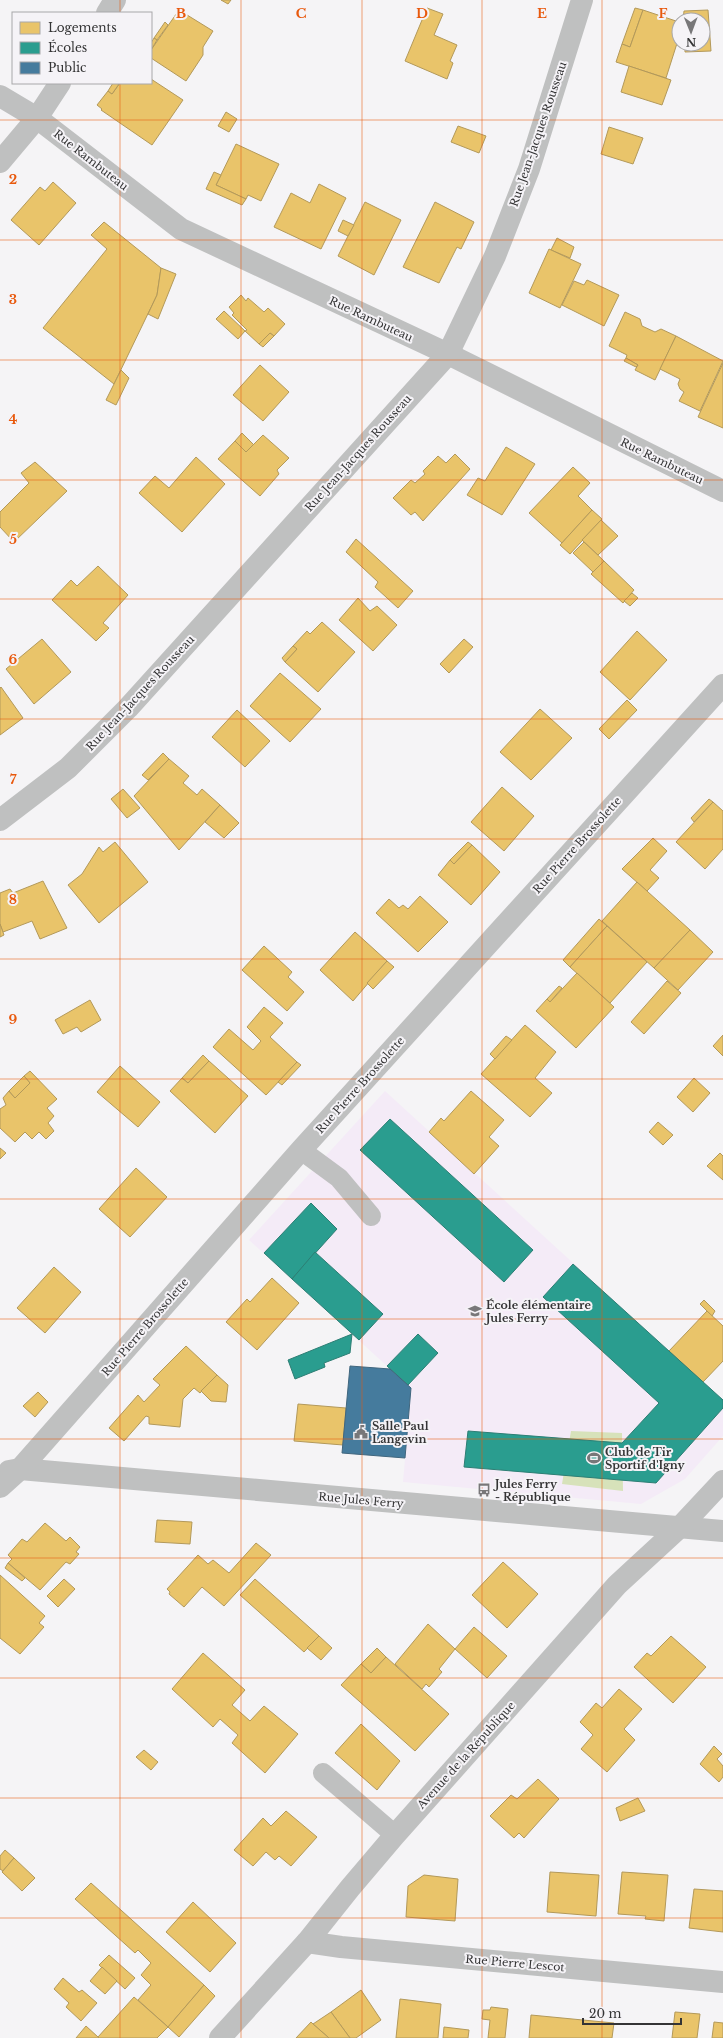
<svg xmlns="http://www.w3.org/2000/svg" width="723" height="2038" font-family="'Libre Baskerville',serif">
  <rect width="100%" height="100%" fill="#f5f4f6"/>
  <path fill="#f4ebf7" d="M385,1091L723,1400V1436L685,1479L641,1504L403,1482L411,1388L249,1240Z"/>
  <path fill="#d7e2ba" d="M571,1431L622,1433L623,1491L562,1484Z"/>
  <g fill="#e9c46a" stroke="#b3995a">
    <path d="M221,0H231L228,4Z"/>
    <path d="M427,8L443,14L434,35L457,45L450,61L453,63L447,79L405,61Z"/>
    <path d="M635,8L643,10L630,47L622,44Z"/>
    <path d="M179,10L213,31L203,47V55L186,81L151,58V50Z"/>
    <path d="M643,10L679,22V37L666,78L616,62L622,44L630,47Z"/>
    <path d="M708,10L711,51L685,52V44H703V20H683L684,11Z"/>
    <path d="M165,22L168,25L157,40L154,38Z"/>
    <path d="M154,38L157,40L151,50V43Z"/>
    <path d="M629,66L671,80L662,105L621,92Z"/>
    <path d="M151,79L183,100L152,145L101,110L102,109L97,105L108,91L112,94L120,83H151Z"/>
    <path d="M113,83L119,84L112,94L108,91Z"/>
    <path d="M226,112L237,119L229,132L218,126Z"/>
    <path d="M458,126L486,136L479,153L451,142Z"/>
    <path d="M609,127L643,138L633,164L601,154Z"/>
    <path d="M236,144L279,164L261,201L248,195L246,199L216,185Z"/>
    <path d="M214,172L221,175L216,185L246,199L242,205L206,189Z"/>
    <path d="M53,182L76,203L39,245L11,220L40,187L45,191Z"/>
    <path d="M319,184L346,198L321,249L274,227L291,193L310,203Z"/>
    <path d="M365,202L401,220L374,275L338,256Z"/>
    <path d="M435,202L474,222L461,249L457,247L439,283L403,267Z"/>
    <path d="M343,220L354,225L348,236L338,231Z"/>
    <path d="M104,222L161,268L157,295L114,384L43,328L107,249L91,235Z"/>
    <path d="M557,238L574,247L570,258L551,250Z"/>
    <path d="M549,249L581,264L560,308L529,293Z"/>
    <path d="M161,268L176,274L158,319L148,314L157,295Z"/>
    <path d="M587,280L619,295L604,326L562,305L574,281L584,285Z"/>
    <path d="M241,295L246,301L248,298L264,312L268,308L285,324L274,336L270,333L259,344L245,331L247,330L232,315L234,313L229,307Z"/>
    <path d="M224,311L245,331L238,339L216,319Z"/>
    <path d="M625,312L640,319L642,326L655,332L661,329L676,336L655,380L635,370L638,365L626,358L627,355L609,346Z"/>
    <path d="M270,333L274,336L263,347L259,344Z"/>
    <path d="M676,336L723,361L700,411L679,401L684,392L680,389L678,384L680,379L660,369Z"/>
    <path d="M626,358L638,365L636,367L624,361Z"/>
    <path d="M723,363V428L698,417Z"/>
    <path d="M260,365L289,392L263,421L233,395Z"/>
    <path d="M121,370L129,378L116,405L106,400Z"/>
    <path d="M242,433L254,445L246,452L235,441Z"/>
    <path d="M263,435L289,458L277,470L279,474L260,496L218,459L235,441L246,452Z"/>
    <path d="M506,447L535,464L502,515L467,495L478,478L485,481Z"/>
    <path d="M455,454L470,469L423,521L415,512L411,515L393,498L411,480L415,483L425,474L423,471L438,456L446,463Z"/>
    <path d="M196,457L225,484L182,532L139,493L155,476L169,488Z"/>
    <path d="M35,462L67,491L14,542L0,527V512L29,483L21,473Z"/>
    <path d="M573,467L590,483L578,496L592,510L562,543L529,513Z"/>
    <path d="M592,510L602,519L570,554L560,545Z"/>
    <path d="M601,520L618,536L598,555L582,540Z"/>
    <path d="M356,539L413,591L398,608L375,587L378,582L346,552Z"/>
    <path d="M584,542L604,561L593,572L573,553Z"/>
    <path d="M604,561L634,590L623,603L591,574Z"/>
    <path d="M98,566L128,595L103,623L109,628L96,641L52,600L71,580L77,586Z"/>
    <path d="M632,593L638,598L630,606L624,601Z"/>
    <path d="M358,598L370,611L377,606L397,625L373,651L339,620Z"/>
    <path d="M322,622L355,652L318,692L285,662L297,649L293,646L307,631L310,634Z"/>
    <path d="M637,631L667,660L630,700L600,672Z"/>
    <path d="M42,639L71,672L34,704L6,669Z"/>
    <path d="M464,639L473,647L449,673L440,664Z"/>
    <path d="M293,646L297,649L285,662L282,658Z"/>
    <path d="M280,673L321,709L290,742L250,706Z"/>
    <path d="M1,687L23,718L0,735V688Z"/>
    <path d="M627,700L637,710L609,739L599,729Z"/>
    <path d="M540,709L572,738L531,780L500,752Z"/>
    <path d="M237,710L270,741L245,767L212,737Z"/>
    <path d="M163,753L169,759L148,780L142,775Z"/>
    <path d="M169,759L189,776L183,783L197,795L202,789L220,805L179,850L134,796Z"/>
    <path d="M502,787L534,816L504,851L471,822Z"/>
    <path d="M123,789L140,808L127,818L111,799Z"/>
    <path d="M709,799L713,802L694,822L691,818Z"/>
    <path d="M713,802L723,811V849L705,869L676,842Z"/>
    <path d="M220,805L239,823L224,838L205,822Z"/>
    <path d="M653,838L667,851L650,870L659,878L647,891L622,869Z"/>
    <path d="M115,842L148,882L99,923L68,885L82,874L99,847L103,852Z"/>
    <path d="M468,842L472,845L454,864L450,860Z"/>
    <path d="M472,845L500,872L471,905L438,875L450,860L454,864Z"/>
    <path d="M43,881L67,928L40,939L32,921L3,932L0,924V893L10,889L13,893Z"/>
    <path d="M637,882L690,930L654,968L602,921Z"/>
    <path d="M420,896L448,922L418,952L376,913L389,899L399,908L403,905L408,909Z"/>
    <path d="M599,919L607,926L570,967L563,960Z"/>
    <path d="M0,924L4,935L0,937Z"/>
    <path d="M607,926L647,962L610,1003L570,967Z"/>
    <path d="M690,930L713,952L678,990L654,968Z"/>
    <path d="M355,932L387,961L353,1001L320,970Z"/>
    <path d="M264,946L292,972L288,977L304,992L287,1011L242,970Z"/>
    <path d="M387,961L394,967L373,989L367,983Z"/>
    <path d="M577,973L614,1007L576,1048L536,1011L547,999L550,1002Z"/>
    <path d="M667,981L681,993L644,1034L631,1022Z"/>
    <path d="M559,986L562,988L550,1002L547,999Z"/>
    <path d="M90,1000L101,1020L81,1032L77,1027L63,1034L55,1020Z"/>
    <path d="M264,1007L283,1023L270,1037L297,1062L266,1095L213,1047L229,1029L253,1050L261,1041L247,1027Z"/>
    <path d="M525,1025L556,1052L535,1078L552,1093L530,1117L481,1074Z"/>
    <path d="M723,1035V1056L713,1046Z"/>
    <path d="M506,1036L512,1040L495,1059L490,1054Z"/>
    <path d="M203,1055L209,1061L188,1083L182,1078Z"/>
    <path d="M209,1061L248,1096L215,1133L170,1091L182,1078L188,1083Z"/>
    <path d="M297,1062L301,1065L282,1085L278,1082Z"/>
    <path d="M120,1066L160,1102L138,1127L97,1092Z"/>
    <path d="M30,1071L57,1099L47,1108L54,1116L48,1123L54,1131L46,1139L39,1132L32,1139L25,1132L15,1142L0,1128V1109L6,1105L3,1098L9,1091L15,1098L30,1083L24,1076Z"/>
    <path d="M24,1076L30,1083L15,1098L9,1091Z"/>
    <path d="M694,1078L710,1093L693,1112L677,1097Z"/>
    <path d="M471,1091L504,1120L489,1137L499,1146L474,1174L429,1132L441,1118L444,1121Z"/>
    <path d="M658,1122L673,1135L663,1145L649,1132Z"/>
    <path d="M0,1148L6,1153L0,1159Z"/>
    <path d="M720,1153L723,1156V1180L707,1166Z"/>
    <path d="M136,1168L167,1197L130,1237L99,1209Z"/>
    <path d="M54,1267L81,1292L45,1333L17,1308Z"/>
    <path d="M272,1278L299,1303L257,1350L226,1322L247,1299L250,1302Z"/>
    <path d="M704,1300L715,1311L712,1316L700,1304Z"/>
    <path d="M707,1311L723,1326V1361L703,1382L669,1351Z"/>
    <path d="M186,1346L217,1375L200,1393L194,1388L183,1399L180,1427L149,1424V1417L146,1416L124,1441L109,1428L138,1395L144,1402L160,1385L153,1379Z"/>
    <path d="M217,1375L228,1385L226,1402L211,1401L201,1391Z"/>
    <path d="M38,1392L48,1402L35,1417L23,1406Z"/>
    <path d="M298,1404L346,1408L343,1445L294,1441Z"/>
    <path d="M157,1520L192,1522L190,1544L155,1542Z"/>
    <path d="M45,1523L66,1541L70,1537L80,1547L76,1552L79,1554L70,1564L66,1562L40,1590L8,1563L12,1559L8,1555L22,1539L27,1542Z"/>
    <path d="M256,1543L271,1555L224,1606L202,1587L184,1607L169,1594L170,1592L167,1589L198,1555L208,1564L213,1560L229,1573Z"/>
    <path d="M503,1562L538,1594L507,1628L472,1595Z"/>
    <path d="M8,1563L25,1578L22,1581L5,1568Z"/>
    <path d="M0,1575L45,1616L39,1623L44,1627L20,1654L0,1638Z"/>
    <path d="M64,1579L75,1589L58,1607L47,1596Z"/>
    <path d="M255,1579L319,1636L304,1652L240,1595Z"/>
    <path d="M428,1624L455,1649L439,1669L442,1672L429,1687L426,1684L422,1689L395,1664Z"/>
    <path d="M474,1627L507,1656L487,1678L455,1649Z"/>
    <path d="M319,1636L332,1648L321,1660L307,1648Z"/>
    <path d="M671,1636L706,1667L673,1703L634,1667L647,1653L651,1656Z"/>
    <path d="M377,1648L386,1657L371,1673L361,1664Z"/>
    <path d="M203,1653L245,1690L232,1705L250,1721L264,1706L298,1734L265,1773L232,1743L238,1735L220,1719L213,1727L172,1689Z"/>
    <path d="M386,1657L449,1714L415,1751L341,1685L361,1664L371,1673Z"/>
    <path d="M619,1689L642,1709L624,1729L635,1740L607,1772L581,1749L593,1735L580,1722L596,1703L602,1708Z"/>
    <path d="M361,1724L400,1761L377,1790L335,1753Z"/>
    <path d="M714,1746L722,1754L717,1759L723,1766V1777L719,1782L700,1764Z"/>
    <path d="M144,1750L158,1762L151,1770L136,1757Z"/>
    <path d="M538,1779L559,1799L524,1838L519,1833L514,1838L490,1816L511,1795L517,1799Z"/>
    <path d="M638,1798L645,1811L620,1821L616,1808Z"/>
    <path d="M286,1811L317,1837L291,1866L279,1856L275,1860L266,1852L253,1866L234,1850L263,1818L271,1826Z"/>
    <path d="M5,1850L14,1858L3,1871L0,1869V1856Z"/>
    <path d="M14,1858L35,1878L22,1891L2,1872Z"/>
    <path d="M550,1872L599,1875L596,1916L547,1912Z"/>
    <path d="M622,1872L668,1875L664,1921L645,1919L646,1916L618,1914Z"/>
    <path d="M424,1875L458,1879L455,1921L406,1917L408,1886Z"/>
    <path d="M91,1883L204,1985L168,2027L138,2000L151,1985L141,1975L151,1963L138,1950L135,1953L75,1899Z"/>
    <path d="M694,1889L723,1891V1932L689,1928Z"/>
    <path d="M193,1902L236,1943L210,1972L166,1932Z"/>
    <path d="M109,1955L135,1978L125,1989L99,1965Z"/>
    <path d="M102,1967L117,1981L105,1994L90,1981Z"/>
    <path d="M63,1978L79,1992L82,1990L97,2003L81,2021L66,2007L69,2003L54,1989Z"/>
    <path d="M204,1985L215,1996L179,2037L168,2027Z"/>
    <path d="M361,1990L381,2020L356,2038H350L331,2012Z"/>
    <path d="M134,1997L168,2027L157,2038H99L98,2037Z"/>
    <path d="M400,1999L441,2004L438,2038H396Z"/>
    <path d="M491,2007L508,2009L505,2038H488L490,2020L482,2019L483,2010H490Z"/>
    <path d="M331,2012L350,2038H329L313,2024Z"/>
    <path d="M675,2012L700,2014L697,2038H672Z"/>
    <path d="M531,2015L614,2023L612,2038H529Z"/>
    <path d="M311,2022L313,2024L329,2038H296Z"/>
    <path d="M714,2022L723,2023V2038H712Z"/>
    <path d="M86,2026L98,2037L99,2038H76Z"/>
    <path d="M444,2027L469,2030L468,2038H443Z"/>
  </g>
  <g fill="#2a9d8f" stroke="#2d7e74">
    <path d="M390,1119L533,1250L504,1282L360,1150Z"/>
    <path d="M311,1203L337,1229L292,1279L264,1253Z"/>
    <path d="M315,1252L383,1314L359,1340L292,1279Z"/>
    <path d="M573,1264L723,1400V1408L656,1483L464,1467L468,1431L622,1443L659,1403L543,1297Z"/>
    <path d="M352,1334L350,1353L324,1363L325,1367L295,1379L288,1360Z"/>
    <path d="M418,1334L438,1353L408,1385L387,1366Z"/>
  </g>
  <path fill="#457b9d" stroke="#40667e" d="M350,1366L390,1369L411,1388L405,1458L342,1453Z"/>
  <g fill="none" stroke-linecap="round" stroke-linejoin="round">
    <g stroke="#bfc0c0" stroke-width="20">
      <path d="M301,1150L339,1178L371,1216"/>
      <path d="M323,1773L395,1835"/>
    </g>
    <g stroke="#bfc0c0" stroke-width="22">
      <path d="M107,13L115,0"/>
      <path d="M0,96L37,118L181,229L448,354L723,491"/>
      <path d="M0,162L37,118L60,83"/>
      <path d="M0,820L68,768L128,708L448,354L495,256L529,169L582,0"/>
      <path d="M9,1471L20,1469L723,1531"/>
      <path d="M0,1487L20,1469L301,1150L723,685"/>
      <path d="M307,1942L341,1947L723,1982"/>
      <path d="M220,2038L307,1942L350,1888L395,1835L617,1585L680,1527L723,1481"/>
    </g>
  </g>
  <path fill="none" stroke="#e8590c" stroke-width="1" stroke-opacity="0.55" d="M120,0V13M241,0V2038M362,0V2038M482,0V2038M602,0V2038M120,83V2038M0,120H723M0,240H723M0,360H723M0,480H723M0,599H723M0,719H723M0,839H723M0,959H723M0,1079H723M0,1199H723M0,1319H723M0,1439H723M0,1558H723M0,1678H723M0,1798H723M0,1918H723"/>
  <defs>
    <g id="school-bare" transform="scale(1.08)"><path d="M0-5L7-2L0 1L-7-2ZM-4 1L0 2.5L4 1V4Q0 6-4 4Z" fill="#787779" stroke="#f5f3f7" stroke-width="2.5" paint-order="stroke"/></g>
    <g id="civic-bare" transform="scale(1.08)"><path d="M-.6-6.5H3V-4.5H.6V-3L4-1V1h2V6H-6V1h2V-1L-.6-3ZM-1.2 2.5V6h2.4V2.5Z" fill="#787779" stroke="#f5f3f7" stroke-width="2.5" paint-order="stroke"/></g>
    <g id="stadium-bare" transform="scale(1.08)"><path d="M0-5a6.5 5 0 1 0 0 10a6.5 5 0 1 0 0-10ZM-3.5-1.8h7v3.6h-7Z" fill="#787779" stroke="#f5f3f7" stroke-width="2.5" paint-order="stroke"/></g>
    <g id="bus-bare" transform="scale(1.08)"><path d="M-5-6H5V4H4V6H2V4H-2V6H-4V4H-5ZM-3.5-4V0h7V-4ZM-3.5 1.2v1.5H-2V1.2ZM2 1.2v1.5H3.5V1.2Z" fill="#787779" stroke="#f5f3f7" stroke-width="2.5" paint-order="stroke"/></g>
  </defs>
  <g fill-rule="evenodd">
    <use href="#school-bare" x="475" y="1311"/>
    <use href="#civic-bare" x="361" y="1432"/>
    <use href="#stadium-bare" x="594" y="1458"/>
    <use href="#bus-bare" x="484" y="1490"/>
  </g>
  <g text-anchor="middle" stroke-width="4" stroke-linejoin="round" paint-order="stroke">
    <g font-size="11" fill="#343435" stroke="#f5f3f7">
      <text transform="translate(538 134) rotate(-71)" y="4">Rue Jean-Jacques Rousseau</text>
      <text transform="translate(91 160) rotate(38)" y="4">Rue Rambuteau</text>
      <text transform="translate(371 319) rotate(25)" y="4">Rue Rambuteau</text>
      <text transform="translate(358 453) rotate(-48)" y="4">Rue Jean-Jacques Rousseau</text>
      <text transform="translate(662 461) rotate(26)" y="4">Rue Rambuteau</text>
      <text transform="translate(140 693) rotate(-47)" y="4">Rue Jean-Jacques Rousseau</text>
      <text transform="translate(577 845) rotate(-48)" y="4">Rue Pierre Brossolette</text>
      <text transform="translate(360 1085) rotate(-48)" y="4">Rue Pierre Brossolette</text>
      <text transform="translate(145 1327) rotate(-49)" y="4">Rue Pierre Brossolette</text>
      <text transform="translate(361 1500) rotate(5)" y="4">Rue Jules Ferry</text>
      <text transform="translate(466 1755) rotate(-48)" y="4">Avenue de la République</text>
      <text transform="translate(515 1963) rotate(5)" y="4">Rue Pierre Lescot</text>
    </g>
    <g font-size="11" font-weight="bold" fill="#343435" stroke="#f5f3f7" text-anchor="start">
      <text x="486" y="1309">École élémentaire<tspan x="486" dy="13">Jules Ferry</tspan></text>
      <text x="372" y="1430">Salle Paul<tspan x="372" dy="13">Langevin</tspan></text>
      <text x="605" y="1456">Club de Tir<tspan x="605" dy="13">Sportif d'Igny</tspan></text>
      <text x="495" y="1488">Jules Ferry<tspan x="495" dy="13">- République</tspan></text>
    </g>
  </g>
  <g font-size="13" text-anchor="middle" font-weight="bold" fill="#e8590c" stroke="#f5f3f7" stroke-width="4" stroke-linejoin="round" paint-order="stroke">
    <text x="181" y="18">B</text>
    <text x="301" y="18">C</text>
    <text x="422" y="18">D</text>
    <text x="542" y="18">E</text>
    <text x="663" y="18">F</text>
    <text x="13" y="184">2</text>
    <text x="13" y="304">3</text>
    <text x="13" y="424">4</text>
    <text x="13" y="544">5</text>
    <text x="13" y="664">6</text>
    <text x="13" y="784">7</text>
    <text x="13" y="904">8</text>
    <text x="13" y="1024">9</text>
  </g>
  <rect x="12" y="12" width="140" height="72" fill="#f5f3f7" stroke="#a8a7a9"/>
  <rect x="20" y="22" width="20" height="12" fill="#e9c46a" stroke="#a8a7a9"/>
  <text x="48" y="32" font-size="12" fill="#343435">Logements</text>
  <rect x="20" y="42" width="20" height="12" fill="#2a9d8f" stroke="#a8a7a9"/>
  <text x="48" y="52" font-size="12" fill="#343435">Écoles</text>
  <rect x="20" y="62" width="20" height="12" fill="#457b9d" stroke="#a8a7a9"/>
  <text x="48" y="72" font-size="12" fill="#343435">Public</text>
  <g transform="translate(691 32) rotate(179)"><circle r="19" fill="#f5f3f7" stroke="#a8a7a9"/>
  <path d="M0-3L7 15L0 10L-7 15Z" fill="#787779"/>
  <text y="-6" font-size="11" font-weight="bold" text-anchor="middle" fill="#343435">N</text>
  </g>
  <path d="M583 2018v6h98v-6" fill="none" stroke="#343435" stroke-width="2"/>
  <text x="589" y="2018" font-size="12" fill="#343435" stroke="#f5f3f7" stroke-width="3" paint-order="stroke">20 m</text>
</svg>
